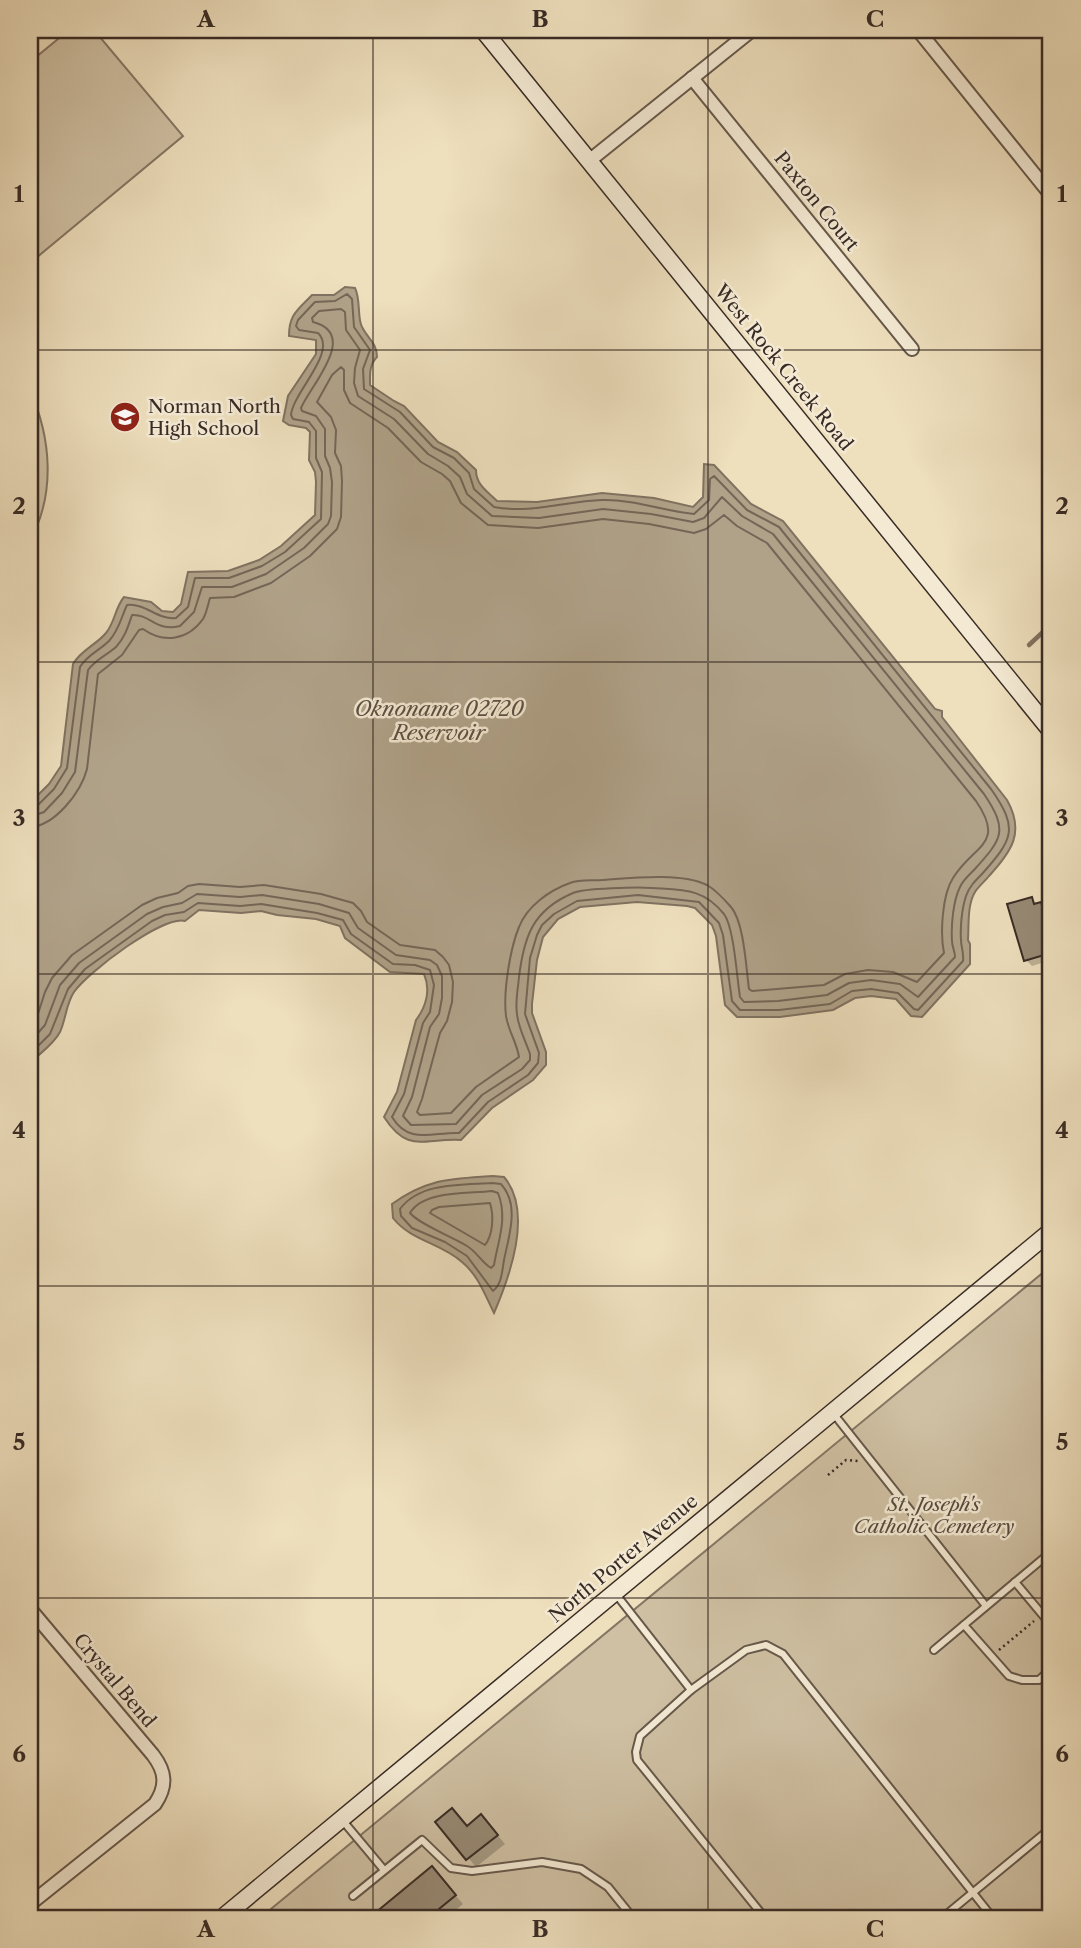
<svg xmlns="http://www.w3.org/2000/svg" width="1081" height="1948" font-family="'Libre Caslon Text',serif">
  <rect width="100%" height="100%" fill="#eedfbd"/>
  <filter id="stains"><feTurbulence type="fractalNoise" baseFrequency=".00286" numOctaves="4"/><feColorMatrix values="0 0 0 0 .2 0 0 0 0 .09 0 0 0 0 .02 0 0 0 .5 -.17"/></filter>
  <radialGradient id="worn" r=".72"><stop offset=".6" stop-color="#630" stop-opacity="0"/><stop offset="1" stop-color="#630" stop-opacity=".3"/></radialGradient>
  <g fill="#cfc0a3" stroke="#847664" stroke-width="2">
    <path d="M69,30H94L183,136L30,263V62Z"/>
    <path d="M30,390C51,438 56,493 30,541Z"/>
    <path d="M1051,1266V1918H260Z"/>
  </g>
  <g fill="#b0a289" stroke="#807261" stroke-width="2">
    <path d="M345,287L355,288C361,300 357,318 362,327C368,339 377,343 377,357C369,365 370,375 370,385L394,401L404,406L438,442L457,452L476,470C476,485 487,491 497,501L537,502L602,493L654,498L693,507L703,497L704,464L714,465L751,504L783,521L935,709L942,711V717L1007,800C1025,832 1012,851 989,876C985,881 978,887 975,892C967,905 969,926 968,940L970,944V964L922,1017L911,1016L896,999L871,996L855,998L833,1010L780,1017H737L725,1005L716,936L712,925L695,908L687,906L637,902L580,907L558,919L543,937L537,960L532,1004V1013L546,1052V1065L533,1080L492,1108L461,1140C423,1138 408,1154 384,1117L397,1092L416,1020C426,1007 431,990 424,974L390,972L345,938L340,926L316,919L277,915L261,911L241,913L199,910L185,921C163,915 88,972 74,992C66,1004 66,1019 60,1032C54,1044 39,1054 30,1063V803L49,784L61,766L73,664C81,650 96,645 106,633C115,622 115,608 124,597L151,602L162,611L173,612L181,604L188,572L228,571L259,560L281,546L315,515L316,482L315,472L309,460L310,432L306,428L289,425L283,421L288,396L316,354V340L289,336C289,314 298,310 312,295H334Z"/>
    <path d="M493,1176L504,1177C533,1211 510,1276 494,1313C485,1295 478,1275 462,1262C441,1243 411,1241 393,1218L392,1204C428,1178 451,1179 493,1176Z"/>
  </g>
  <g fill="#0003">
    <path d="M1031,899L1046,910L1051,927V960L1032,966L1026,960Z"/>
    <path d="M438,1822L467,1827L489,1825L505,1844L476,1867Z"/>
    <path d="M432,1869L463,1904L446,1918H372Z"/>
  </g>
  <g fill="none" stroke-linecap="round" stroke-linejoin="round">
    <g stroke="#746657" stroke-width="2">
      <path d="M30,808L37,806L54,789L67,768L80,667C87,655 100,650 109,641C119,630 121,618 127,605C146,603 157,620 176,618L188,607L195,578H229L262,566L285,552L321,519L322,472L316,458V431L309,422L293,419L291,415C293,392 338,352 318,333L299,330L296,326L298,320L315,302L335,301L347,294L352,299L354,327L370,350L363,369L364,389L400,412L433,447L454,458L469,473L474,489L494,507C531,514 566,501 602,500C633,499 663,511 694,514L709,500L710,479L714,476L747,510L779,527L991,789C1019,829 1013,839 982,874C975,881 969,887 966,896C962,908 960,927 961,940C961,947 964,952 963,961L918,1010L914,1009L898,993L871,989L852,991L830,1004L779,1010H740L732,1001L723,935L719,923L699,902L638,895L577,901L554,914L542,925L537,935L530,958L525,1014L539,1053L538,1063L528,1075L488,1102L459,1133C432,1132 409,1145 392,1117L404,1094L423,1023L430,1012L434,985L430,970L415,965L393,964L351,934L343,920L317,913L261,904L240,906L198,903L184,912L165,915L152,921L85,969L68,989L50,1034L30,1054"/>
      <path d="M30,817L44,812L62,793L75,772L88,670C95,660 107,655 116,647C125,637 128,627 132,615C151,614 155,632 180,626L194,612L202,587H232L266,574L304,548L328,524L331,516L332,482L330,468L325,456V429L316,416L302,411L301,408C310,386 360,334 313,322L312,318L319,311L341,309L345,312L346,330L360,350L355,368L354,383L358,396L394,419L428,454L448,466L460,477L467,494L492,516L539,518L603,509L651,514L693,522L704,518L722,497L742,516L773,534L984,794C1009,831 1002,839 974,870C969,875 963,880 960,887C953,901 951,926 952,941C952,947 955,951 955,957L918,997L900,984L871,980L849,983L827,995L778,1001L744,1002L740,997C737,979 734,927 724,914C703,888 683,890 652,888C639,887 584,888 573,893C533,910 524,936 519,977C518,989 515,1002 517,1014C518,1027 526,1042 530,1054V1060L522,1069L482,1095L456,1124L411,1125L403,1116L412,1097L430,1027L439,1014L442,998V976L437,965L430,960L396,955L358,928L349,913L319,904L262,895L240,897L197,894L182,903L163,907L147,914L79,963L60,985L45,1025L30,1042"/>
      <path d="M30,827C55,826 81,792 87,769L98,674L122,655L139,630L143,629C164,644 188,640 203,619C207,612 208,604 210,598L234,597L271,583L310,556L337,529L341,517L342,481L341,466L335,453L336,430L331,417L317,402L332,375L341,367L344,370V390L350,403L388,428L421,462L442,474L450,481L461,503L488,525L538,528L603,519L649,524L694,533L706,529L724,515L737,526L767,543L976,801C1006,845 974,844 953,878C942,895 940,934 944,953L917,982L893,972L868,970L845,974L824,985L752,991L749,989C746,967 744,922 731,907C724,899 716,890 707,885C682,872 630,878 602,880C591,881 580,879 570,883C550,890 527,906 519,927C510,949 503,992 506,1016C508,1030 517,1043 519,1057L476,1087L451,1113L420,1115L417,1112L422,1099L440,1033L447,1021L452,1002L453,982L449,965L443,957L435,950L400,945L367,922L361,911L353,903L321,894L264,885L240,887L199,884L188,886L178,893L157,898L142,905L72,955L52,978L45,992L36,1020L30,1027"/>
      <path d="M492,1183L501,1184C520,1205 509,1235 504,1260C502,1271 502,1284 493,1291L467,1256L445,1242L412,1228L401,1216L400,1209C420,1182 462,1185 492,1183Z"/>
      <path d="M492,1191L498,1193C508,1218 498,1241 494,1265L491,1268C482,1263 477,1252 467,1246C452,1237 419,1224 410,1213C423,1190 469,1194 492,1191Z"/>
      <path d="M490,1203C494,1216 493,1235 485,1245L430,1213L432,1210L439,1207Z"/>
    </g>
    <path stroke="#807261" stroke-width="4.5" d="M1029,645L1044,631L1051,628"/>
  </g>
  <g fill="#978974" stroke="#382b25" stroke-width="2">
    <path d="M1032,897L1034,904L1041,902L1049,930L1051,929V953L1024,961L1007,904Z"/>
    <path d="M452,1808L467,1826L481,1814L498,1835L466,1860L435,1822Z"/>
    <path d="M432,1866L456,1895L428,1918H369Z"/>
  </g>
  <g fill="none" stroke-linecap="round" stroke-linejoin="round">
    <g stroke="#66584b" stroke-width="10">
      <g id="lane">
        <path d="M833,1413L986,1606"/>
        <path d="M1015,1582L1051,1625"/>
        <path d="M615,1593L691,1690"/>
        <path d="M964,1625L1009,1676L1022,1680H1039L1051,1669"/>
        <path d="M934,1650L1051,1552"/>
        <path d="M343,1821L384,1870"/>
        <path d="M353,1896L422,1840L451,1868L472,1871L542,1862L581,1869L608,1887L633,1918"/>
        <path d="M765,1918L637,1760L636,1752L640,1736L691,1690L746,1650L766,1645L783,1654L993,1918"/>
        <path d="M942,1918L1051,1828"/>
      </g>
    </g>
    <g stroke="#66584b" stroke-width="16">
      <g id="street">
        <path d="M918,30L1051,195"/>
        <path d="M692,78L912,349"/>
        <path d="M589,161L752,30"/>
        <path d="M30,1609L153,1755C166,1772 167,1786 155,1804L30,1904"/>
      </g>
    </g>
    <g stroke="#382b25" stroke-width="19">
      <g id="secondary">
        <path d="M483,30L1051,731"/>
        <path d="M222,1918L1051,1231"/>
      </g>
    </g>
    <g stroke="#382b25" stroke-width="2.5" stroke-dasharray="2 3.5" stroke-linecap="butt">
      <path d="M828,1475L846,1460L858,1461"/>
      <path d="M999,1650L1034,1621"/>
    </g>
    <use href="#lane" stroke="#f4ead4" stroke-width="6"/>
    <use href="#street" stroke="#f4ead4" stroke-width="12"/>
    <use href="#secondary" stroke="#f4ead4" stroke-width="16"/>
  </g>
  <path fill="none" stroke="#382b25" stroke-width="2" stroke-opacity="0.55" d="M373,30V1918M708,30V1918M30,350H1051M30,662H1051M30,974H1051M30,1286H1051M30,1598H1051"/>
  <defs>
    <g id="school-disc" transform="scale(1.575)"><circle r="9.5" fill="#8f2418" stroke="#f4ead4"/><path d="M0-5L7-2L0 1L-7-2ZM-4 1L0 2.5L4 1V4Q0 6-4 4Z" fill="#fff"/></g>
  </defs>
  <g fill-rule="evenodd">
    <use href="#school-disc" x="125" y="417"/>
  </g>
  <g text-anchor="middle" stroke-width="5" stroke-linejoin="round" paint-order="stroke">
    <g font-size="19" fill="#382b25" stroke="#f4ead4">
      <text transform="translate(817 201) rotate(51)" y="7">Paxton Court</text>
      <text transform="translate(784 367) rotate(51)" y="7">West Rock Creek Road</text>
      <text transform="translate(623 1558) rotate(-40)" y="7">North Porter Avenue</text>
      <text transform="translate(115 1680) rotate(50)" y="7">Crystal Bend</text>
    </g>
    <g font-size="19" fill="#382b25" stroke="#f4ead4" text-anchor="start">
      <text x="148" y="413">Norman North<tspan x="148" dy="22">High School</tspan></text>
    </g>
    <g font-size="19" font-style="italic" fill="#56493e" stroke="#f4ead4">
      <text x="934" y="1511">St. Joseph's<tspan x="934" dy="22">Catholic Cemetery</tspan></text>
    </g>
    <g font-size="21" font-style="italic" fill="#5c4f43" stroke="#f4ead4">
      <text x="439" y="716">Oknoname 02720<tspan x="439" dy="24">Reservoir</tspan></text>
    </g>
  </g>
  <rect width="1081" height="1948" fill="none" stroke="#eedfbd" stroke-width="77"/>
  <rect x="38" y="38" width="1004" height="1872" fill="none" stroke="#382b25" stroke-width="2.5"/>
  <g font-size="23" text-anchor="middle" font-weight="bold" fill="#382b25">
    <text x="206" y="27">A</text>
    <text x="540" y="27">B</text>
    <text x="875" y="27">C</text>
    <text x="19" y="202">1</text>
    <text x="1062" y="202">1</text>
    <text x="19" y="514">2</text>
    <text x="1062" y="514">2</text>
    <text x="19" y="826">3</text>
    <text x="1062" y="826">3</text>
    <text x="19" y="1138">4</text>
    <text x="1062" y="1138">4</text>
    <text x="19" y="1450">5</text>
    <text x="1062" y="1450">5</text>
    <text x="19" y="1762">6</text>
    <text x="1062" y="1762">6</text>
    <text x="206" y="1937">A</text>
    <text x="540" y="1937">B</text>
    <text x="875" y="1937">C</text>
  </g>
  <rect width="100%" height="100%" filter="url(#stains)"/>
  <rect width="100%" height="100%" fill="url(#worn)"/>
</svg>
